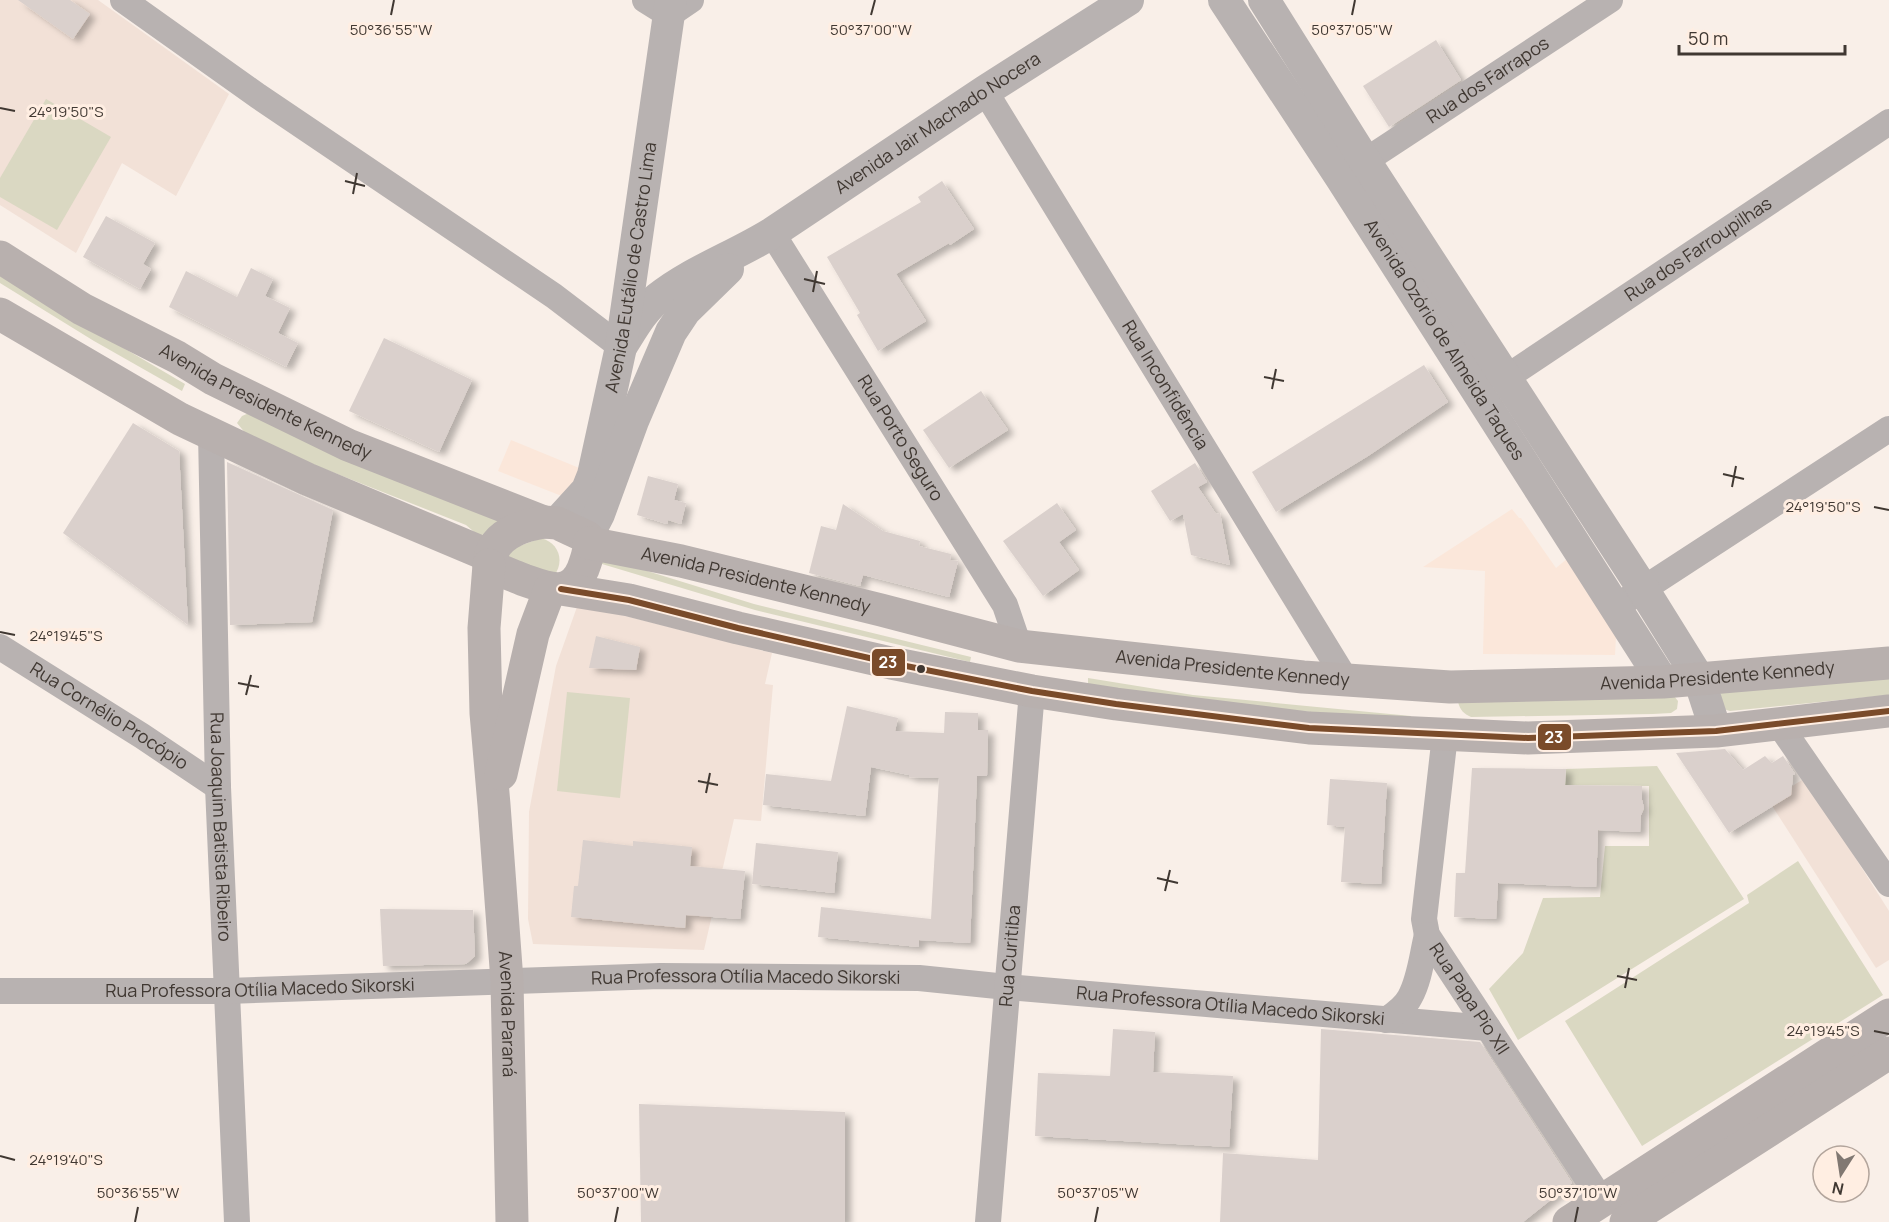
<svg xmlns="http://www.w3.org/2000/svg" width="1889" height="1222" font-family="Manrope,sans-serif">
  <defs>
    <filter id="shadow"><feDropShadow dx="6" dy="4" stdDeviation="3" flood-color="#0004"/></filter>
  </defs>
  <rect width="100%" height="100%" fill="#f9efe8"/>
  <g fill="#fbe7da">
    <path d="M511,440L589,472L572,500L498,471Z"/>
    <path d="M1512,509L1519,518H1521L1556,568L1568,558L1616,636L1615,655L1483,654L1485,571L1423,567Z"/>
  </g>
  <g fill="#f2e1d7">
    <path d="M0,0H98L229,94L176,196L122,163L76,253L0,205Z"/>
    <path d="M578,604L772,653L765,684L773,685L761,821L734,819L704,950L533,944L528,919L529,812L556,666Z"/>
    <path d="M1805,778L1889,911V960L1876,968L1769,801Z"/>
  </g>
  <g fill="#dad8c2">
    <path d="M46,99L111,137L57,230L0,197V178Z"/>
    <path d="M0,273L110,340L185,384L182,391L94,341L0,283Z"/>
    <path d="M249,413L501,519L480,537L466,525L317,466L246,434L237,423L242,416Z"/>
    <path d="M541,538C559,543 565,561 554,576L510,567L507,554L514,548Z"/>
    <path d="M602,557L754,604L971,657L970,662L755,610L602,564Z"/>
    <path d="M1889,671V695L1730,711L1720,708L1719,700L1721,693Z"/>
    <path d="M1088,678L1193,695L1411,716V722L1377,720L1088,686Z"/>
    <path d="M567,692L630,698L620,798L557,791Z"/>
    <path d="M1674,696L1678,701L1677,709L1671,713L1653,714L1471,717C1464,714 1460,710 1458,702Z"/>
    <path d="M1657,766L1744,899L1518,1040L1489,989L1523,953L1543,898L1600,897L1605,846H1649V786L1565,785L1566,769Z"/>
    <path d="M1798,861L1883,995L1642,1146L1565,1021L1749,903L1747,895Z"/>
  </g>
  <g fill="#dad0cc" filter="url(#shadow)">
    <path d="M18,0H70L90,14L73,39Z"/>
    <path d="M1436,40L1461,80L1389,127L1363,86Z"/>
    <path d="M942,181L974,229L950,245L949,243L896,274L926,321L878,351L857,315L860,313L827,257L921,202L918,197Z"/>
    <path d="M106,216L155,243L143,264L151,269L140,289L83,257Z"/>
    <path d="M251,268L273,279L265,296L290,308L278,333L298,343L286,367L169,307L186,271L237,297Z"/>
    <path d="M384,338L472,380L439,452L349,411Z"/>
    <path d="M1424,365L1448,402L1368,456L1276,512L1252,472Z"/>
    <path d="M981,391L1008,430L949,468L923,430Z"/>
    <path d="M133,423L179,451L188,625L63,533Z"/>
    <path d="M227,462L333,510L312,622L230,625Z"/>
    <path d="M1195,463L1207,482L1198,487L1216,514L1220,513L1230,565L1191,555L1183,514L1170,521L1151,491Z"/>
    <path d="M648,476L678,484L674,500L686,503L681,524L668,520L667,524L637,515Z"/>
    <path d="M1057,503L1076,530L1059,542L1079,570L1043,596L1003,541Z"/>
    <path d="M843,504L883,531L920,541L919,546L951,554L950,560L958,561L949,597L863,575L860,586L809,573L821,526L836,530Z"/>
    <path d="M596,636L640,647L636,670L589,668Z"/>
    <path d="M847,706L898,718L895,731L944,733L945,712L978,713V730H988L987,776H977L970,943L919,940V947L818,937L821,907L931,919L939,778L909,777V775L871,767L865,816L763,805L766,774L831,781Z"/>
    <path d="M1725,749L1743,770L1765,756L1772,763L1783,756L1795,774L1793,775L1791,795L1729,833L1676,753Z"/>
    <path d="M1472,768L1566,769L1565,785L1642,786V800L1644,808L1641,815L1640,832L1598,830L1596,887L1498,883L1496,919L1454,917L1456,873H1465Z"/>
    <path d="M1330,779L1387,783L1381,884L1341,882L1345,827L1327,825Z"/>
    <path d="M583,840L633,846V841L692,847L690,866L745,871L740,919L686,915L685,928L571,917L574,886H578Z"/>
    <path d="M756,843L838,852L834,893L752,884Z"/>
    <path d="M380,909L473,910L475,956L466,964L383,966Z"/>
    <path d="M1113,1029L1155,1032L1153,1072L1233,1076L1229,1147L1035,1136L1038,1073L1110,1076Z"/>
    <path d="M1321,1029L1480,1042L1572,1183L1523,1222H1220L1223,1153L1318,1160Z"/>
    <path d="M639,1104L845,1112V1222H641Z"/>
  </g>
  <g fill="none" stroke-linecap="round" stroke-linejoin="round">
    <g stroke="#b8b2b1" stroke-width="26">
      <path d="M123,0L258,96L554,296L621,347"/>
      <path d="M645,0L669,15L691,0"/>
      <path id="s1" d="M985,91L1346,680"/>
      <path id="s2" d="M1365,161L1610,0"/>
      <path id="s3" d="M772,233L1005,605L1019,646"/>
      <path id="s4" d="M1507,377L1889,122"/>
      <path id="s5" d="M211,433L218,787L237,1222"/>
      <path d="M1628,599L1889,429"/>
      <path id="s6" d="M0,647L142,736L218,787"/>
      <path d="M1779,724L1889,884"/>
      <path id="s7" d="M1445,735L1424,919L1427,935L1602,1201"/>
      <path id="s8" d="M0,991H227L660,976L919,978L1007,987L1488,1028"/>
      <path d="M1386,1020C1395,1014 1405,1007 1410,997C1420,979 1422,955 1427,935"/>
      <path id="s9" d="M988,1222L1032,691"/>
    </g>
    <g stroke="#b8b2b1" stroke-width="32">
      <path id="s10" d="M1224,0L1341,178L1663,682"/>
      <path d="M1264,0L1365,161L1643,589L1699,679L1716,731"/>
      <path id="s11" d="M621,347C632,330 642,311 658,298C692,271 735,256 772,233L985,91L1128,0"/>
      <path id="s12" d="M557,523L587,490L593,475L621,347L671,0"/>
      <path d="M587,537L599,514L633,421L671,332L685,311L728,269"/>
    </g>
    <g stroke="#b8b0ae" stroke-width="33">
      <path id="s13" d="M0,257L82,309L177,357L213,379L348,445L544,522"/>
      <path d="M0,314L180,419L307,479L490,556"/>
      <path d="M544,522L557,523L587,537C591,548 587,558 583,569C570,599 547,588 524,580C512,575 500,571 489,565C491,536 519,526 544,522Z"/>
      <path id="s14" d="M589,543L681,561L881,610L1019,646L1303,677L1450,687L1663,682L1889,663"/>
      <path id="s15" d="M489,565L484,628L486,713L494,805L507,981L512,1222"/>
      <path d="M561,589L629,600L738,628L891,663L1032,691L1116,704L1309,728L1528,738L1716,731L1889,711"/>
      <path d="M501,774L533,634L550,589"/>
      <path d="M1569,1222L1889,1015"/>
      <path d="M1626,1222L1889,1053"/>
    </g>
    <g stroke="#ffeee2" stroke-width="10">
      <path id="bus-1" d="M561,589L629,600L738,628L891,663L1032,691L1116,704L1309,728L1528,738L1716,731L1889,711"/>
    </g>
    <use href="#bus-1" stroke="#7a4b2a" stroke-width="6"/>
  </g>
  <path fill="none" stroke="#403832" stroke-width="2" d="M391,15L394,0M871,15L875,0M1352,15L1355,0M0,108L15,111M345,181L365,186M353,194L357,173M804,279L825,284M813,292L817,271M1264,377L1284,381M1272,389L1276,369M1723,474L1744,479M1732,487L1736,466M1874,507L1889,510M0,632L15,635M238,683L259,687M246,695L251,675M698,781L718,785M706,793L710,773M1157,878L1178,883M1165,891L1170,870M1617,976L1637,980M1625,988L1629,968M1874,1031L1889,1034M0,1156L15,1160M135,1222L138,1207M615,1222L618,1207M1095,1222L1098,1207M1575,1222L1578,1207"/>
  <circle fill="#403832" stroke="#ffeee2" stroke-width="2" cx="921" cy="669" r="5"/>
  <g text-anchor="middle" stroke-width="6" stroke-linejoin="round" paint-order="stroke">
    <g font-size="18" fill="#403832" stroke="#ffeee2">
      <text dy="6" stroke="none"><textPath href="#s2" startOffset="147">Rua dos Farrapos</textPath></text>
      <text dy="6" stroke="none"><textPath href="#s11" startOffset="392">Avenida Jair Machado Nocera</textPath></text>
      <text dy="6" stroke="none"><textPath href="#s4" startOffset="230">Rua dos Farroupilhas</textPath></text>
      <text dy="6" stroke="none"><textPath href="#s12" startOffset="272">Avenida Eutálio de Castro Lima</textPath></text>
      <text dy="6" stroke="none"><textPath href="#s10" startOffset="405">Avenida Ozório de Almeida Taques</textPath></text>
      <text dy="6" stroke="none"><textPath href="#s1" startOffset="345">Rua Inconfidência</textPath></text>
      <text dy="6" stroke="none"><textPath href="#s13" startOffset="303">Avenida Presidente Kennedy</textPath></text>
      <text dy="6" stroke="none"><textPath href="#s3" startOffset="242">Rua Porto Seguro</textPath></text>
      <text dy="6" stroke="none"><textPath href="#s14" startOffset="171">Avenida Presidente Kennedy</textPath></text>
      <text dy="6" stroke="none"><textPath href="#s14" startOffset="657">Avenida Presidente Kennedy</textPath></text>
      <text dy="6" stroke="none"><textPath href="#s14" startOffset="1143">Avenida Presidente Kennedy</textPath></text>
      <text dy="6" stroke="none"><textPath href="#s6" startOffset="129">Rua Cornélio Procópio</textPath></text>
      <text dy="6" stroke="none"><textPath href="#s5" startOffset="394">Rua Joaquim Batista Ribeiro</textPath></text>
      <text dy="6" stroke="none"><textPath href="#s9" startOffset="267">Rua Curitiba</textPath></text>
      <text dy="6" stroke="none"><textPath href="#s8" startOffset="746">Rua Professora Otília Macedo Sikorski</textPath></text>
      <text dy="6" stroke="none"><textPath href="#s8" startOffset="260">Rua Professora Otília Macedo Sikorski</textPath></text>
      <text dy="6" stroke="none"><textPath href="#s7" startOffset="278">Rua Papa Pio XII</textPath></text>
      <text dy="6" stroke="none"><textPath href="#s8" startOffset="1232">Rua Professora Otília Macedo Sikorski</textPath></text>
      <text dy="6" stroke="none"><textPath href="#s15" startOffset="450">Avenida Paraná</textPath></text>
    </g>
  </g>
  <g font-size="15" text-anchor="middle" fill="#403832" stroke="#ffeee2" stroke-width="6" stroke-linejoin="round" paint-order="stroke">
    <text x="391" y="35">50°36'55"W</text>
    <text x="871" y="35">50°37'00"W</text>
    <text x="1352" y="35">50°37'05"W</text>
    <text x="66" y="117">24°19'50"S</text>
    <text x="1823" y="512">24°19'50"S</text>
    <text x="66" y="641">24°19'45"S</text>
    <text x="1823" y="1036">24°19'45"S</text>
    <text x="66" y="1165">24°19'40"S</text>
    <text x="138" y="1198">50°36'55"W</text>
    <text x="618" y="1198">50°37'00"W</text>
    <text x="1098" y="1198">50°37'05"W</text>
    <text x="1578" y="1198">50°37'10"W</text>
  </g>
  <g stroke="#ffeee2" stroke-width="2">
    <rect x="871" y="648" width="35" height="29" rx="6" fill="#7a4b2a"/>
    <rect x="1537" y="723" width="35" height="28" rx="6" fill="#7a4b2a"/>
  </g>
  <g font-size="16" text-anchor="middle" font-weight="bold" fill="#fff">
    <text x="888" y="668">23</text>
    <text x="1554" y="743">23</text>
  </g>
  <g transform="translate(1841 1174) rotate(192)"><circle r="28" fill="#ffeee2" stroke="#b3a59c" stroke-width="1.5"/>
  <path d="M0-4.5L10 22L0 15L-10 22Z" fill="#817872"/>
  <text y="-9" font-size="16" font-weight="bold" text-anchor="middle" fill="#403832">N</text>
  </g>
  <path d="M1679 45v9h166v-9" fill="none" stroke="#403832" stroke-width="3"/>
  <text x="1688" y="45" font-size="18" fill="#403832" stroke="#ffeee2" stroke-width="4.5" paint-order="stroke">50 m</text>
</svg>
